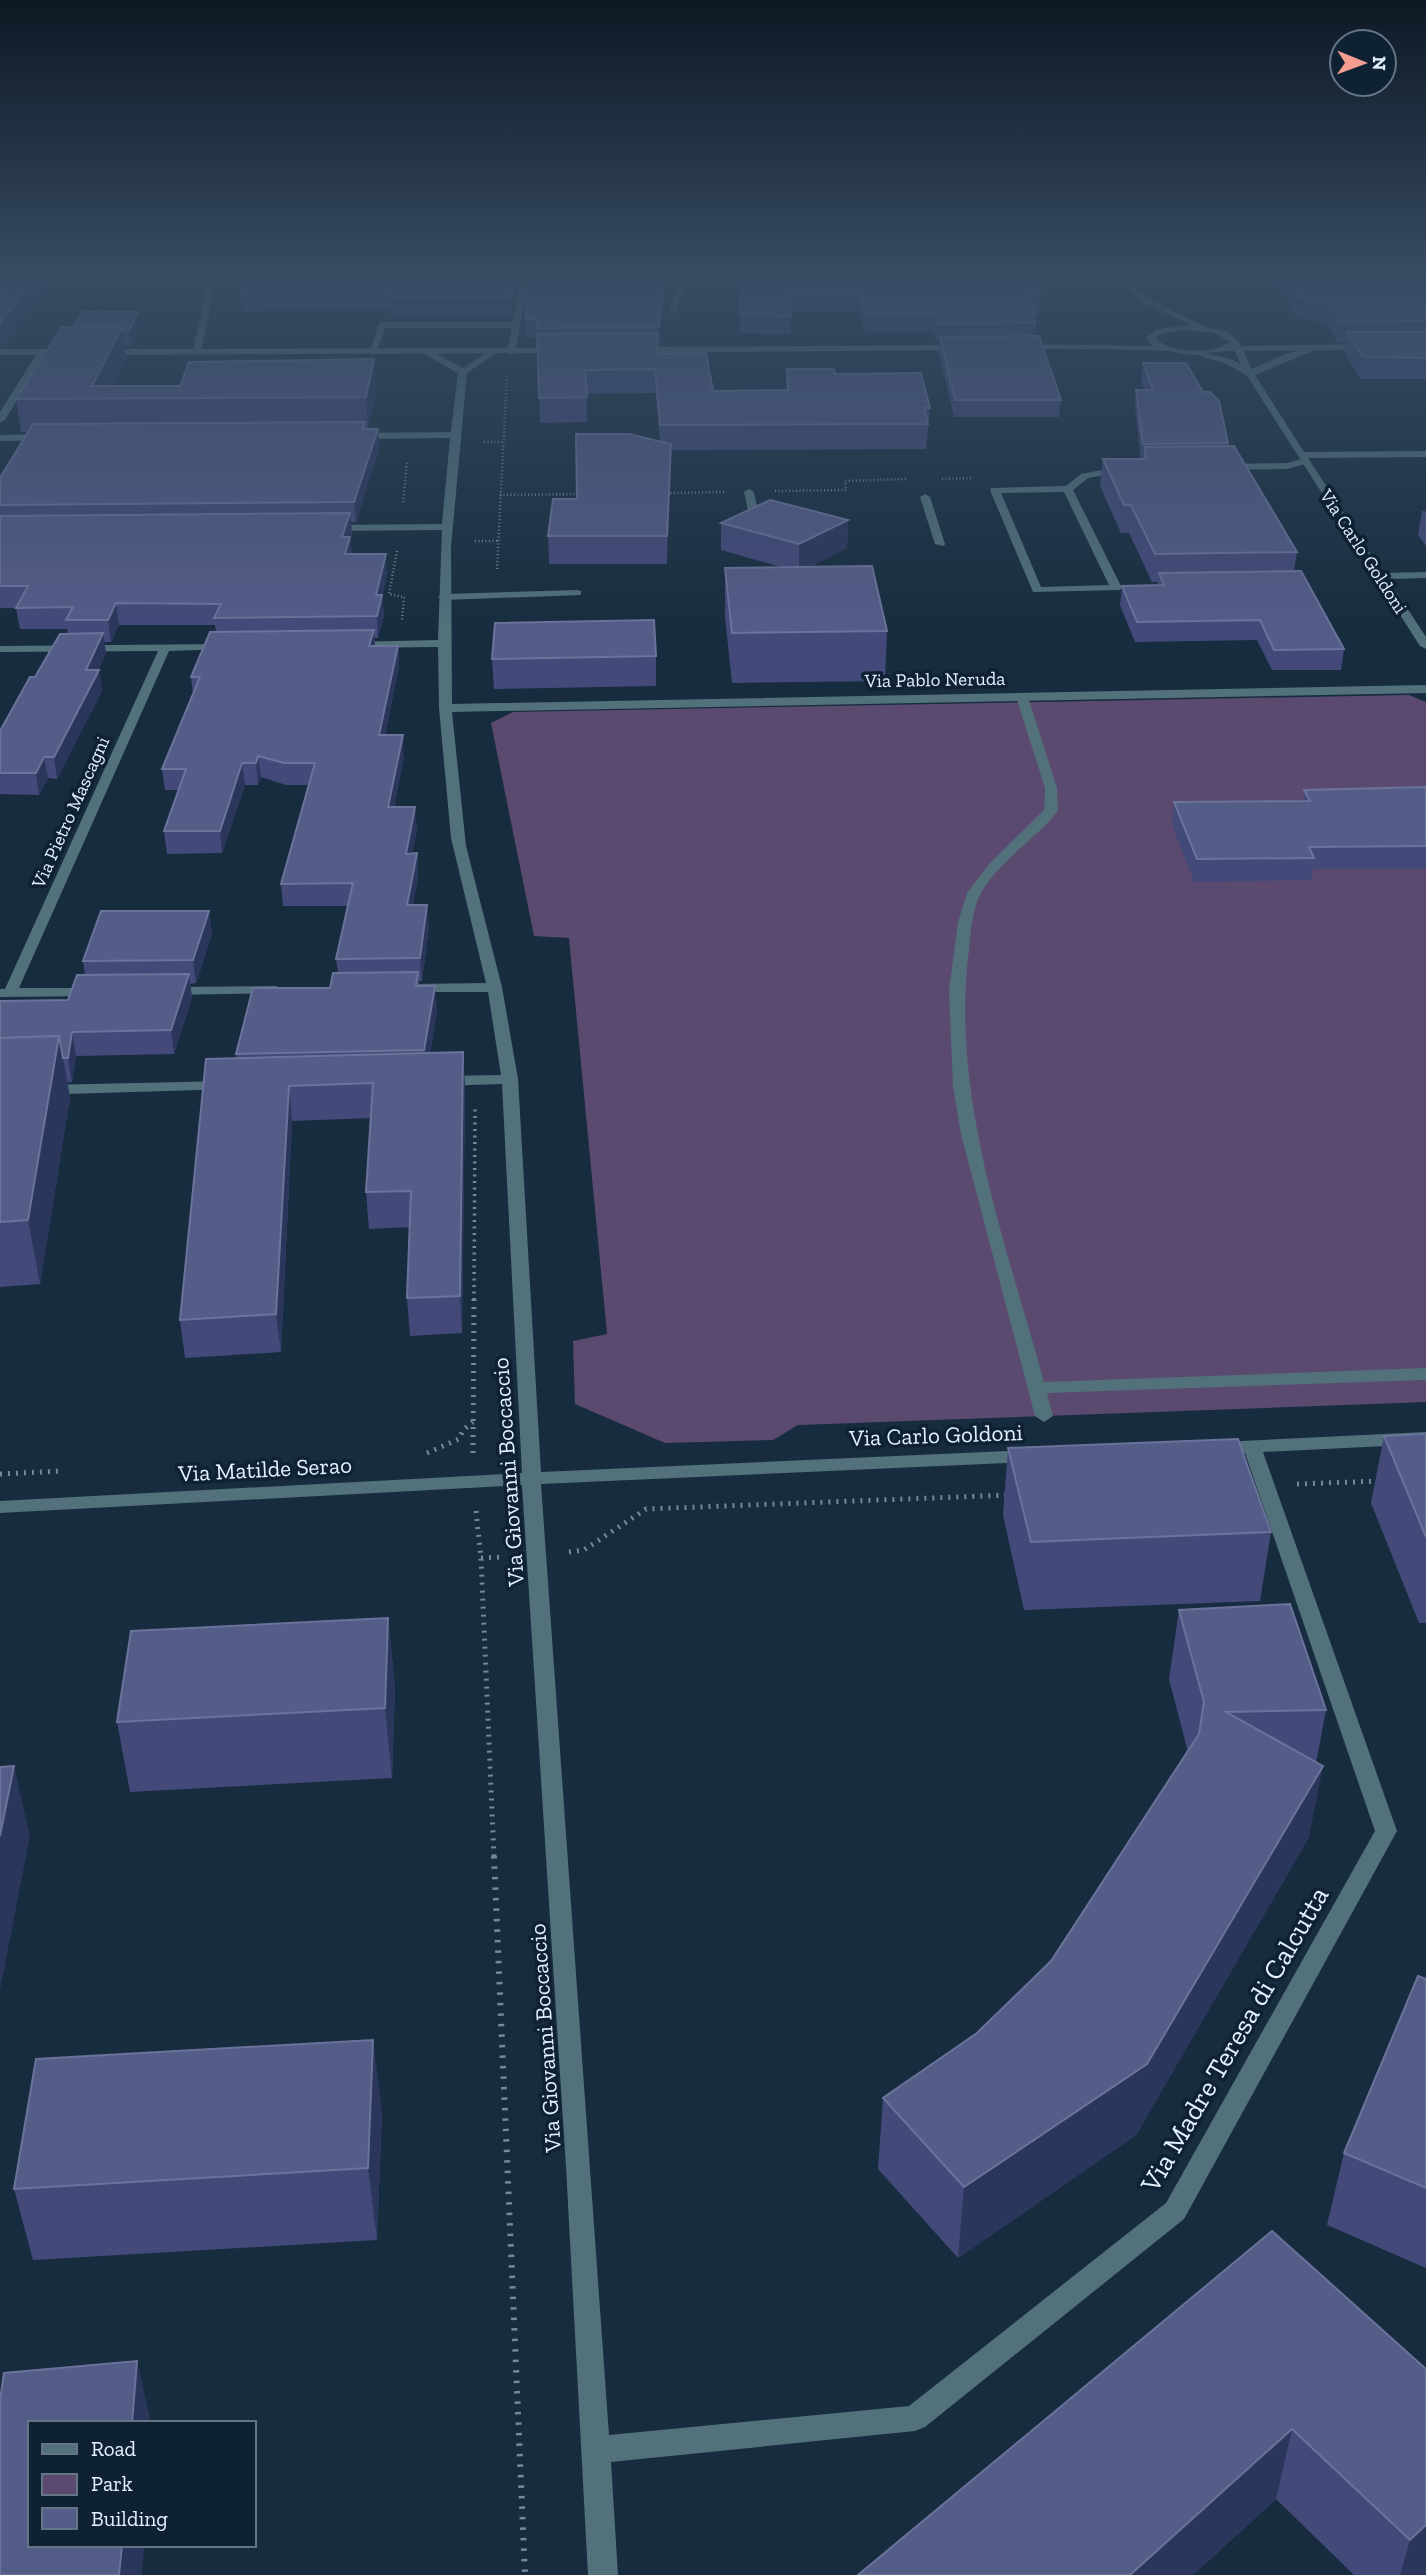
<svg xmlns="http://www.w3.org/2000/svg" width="1426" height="2575" font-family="'Zilla Slab',serif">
  <rect width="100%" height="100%" fill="#182c3f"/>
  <path fill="#5b4a6f" d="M1409,695L1426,702V1402L798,1425L773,1440L665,1443L575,1404L573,1341L607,1334L569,938L534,936L491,723L513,712Z"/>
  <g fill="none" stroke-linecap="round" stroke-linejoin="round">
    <g stroke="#778898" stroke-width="2.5" stroke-dasharray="1 2.5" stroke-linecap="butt">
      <path d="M99,316L121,273"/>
      <path d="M484,442H502"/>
      <path d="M942,479L972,478"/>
      <path d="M775,491L846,490L845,481L906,479"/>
      <path d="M667,493L724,492"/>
      <path d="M500,495L581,494"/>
      <path d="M403,502L407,462"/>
      <path d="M475,541H498"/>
      <path d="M397,551L389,594L404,597L402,620"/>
      <path d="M497,569L507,375"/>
    </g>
    <path stroke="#778898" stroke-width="3.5" stroke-dasharray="2 4.5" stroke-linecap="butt" d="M474,1300L475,1109"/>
    <g stroke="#778898" stroke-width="5" stroke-dasharray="2 6" stroke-linecap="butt">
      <path d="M427,1453L459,1439L463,1430L473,1422"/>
      <path d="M473,1453L474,1299"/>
      <path d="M0,1474L62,1471"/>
      <path d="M1297,1484L1380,1481"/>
      <path d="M476,1511L481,1558L494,1857"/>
      <path d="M569,1552L584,1550L646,1509L1009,1495"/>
      <path d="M481,1558L504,1557"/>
    </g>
    <path stroke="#778898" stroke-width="6" stroke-dasharray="2.5 8" stroke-linecap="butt" d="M494,1856L525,2575"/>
    <g fill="#52717b" fill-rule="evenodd">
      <path d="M382,322H516L520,325L516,328H385L377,351L370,353L378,325Z"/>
      <path d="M1305,458L1310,461L1309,463L1287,469L1225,470L1220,467L1225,464L1287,463Z"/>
      <path d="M1124,466L1128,467V471L1088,478L1073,490L1122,588L1120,590L1033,592L990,490L991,488L1066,486L1081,474ZM1064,492L1109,585L1041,587L1001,493Z"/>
      <path d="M749,489L754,492L761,525L756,528L751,525L744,492Z"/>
      <path d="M925,494L930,497L945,544L944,546L935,544L920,497Z"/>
      <path d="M577,590L581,591V595L444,600L438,597L444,594Z"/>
      <path d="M1022,693L1028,697L1057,788L1058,811C1035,840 1000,860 981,893C972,909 971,931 969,950C950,1095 1006,1243 1044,1382L1426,1368V1380L1047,1393L1053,1416L1044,1422L1035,1416L961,1134L953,1086L949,991L958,922L967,893L989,864L1044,810L1045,788L1016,697Z"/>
    </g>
    <g fill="#52717b" fill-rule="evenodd">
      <path d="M210,273H218L201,351L197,354L193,351Z"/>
      <path d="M522,273H530L515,352L511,355L507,352Z"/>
      <path d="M681,273H689L676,312L669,314Z"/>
      <path d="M1235,339L1239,342L1252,369L1285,354L1316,345L1320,348L1255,375L1304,452L1426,451V457L1308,458L1383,573L1426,572V578L1388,579L1426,637V649L1420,646L1247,376L1227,364L1190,353L1194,350L1233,360L1241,365L1231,342Z"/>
      <path d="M425,348L463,368L492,349L499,351L467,373L451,547L452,704L1426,685V693L452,712L466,846L502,987L518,1079L541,1472L1031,1450L1038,1452L1041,1456L1038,1460L1031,1462L541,1484L609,2435L909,2406L1166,2203L1375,1831L1245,1453L1234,1451L1232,1447L1234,1443L1241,1441L1426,1432V1444L1263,1452L1397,1831L1184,2219L925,2427L915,2431L611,2462L618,2575H588L566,2167L522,1485L0,1513V1501L522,1473L502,1084L440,1086L432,1081L440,1076L501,1075L488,992H413L406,988L413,984L486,983L451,838L439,708L438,647L351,648L345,645L351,642L438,640L442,530L330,531L325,528L330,525L442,524L450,438L357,439L352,436L357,433L451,432L458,373L422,353V349Z"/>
      <path d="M39,350L46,352L5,420L0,423V412Z"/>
      <path d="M0,435L49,434L54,437L49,440L0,441Z"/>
      <path d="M225,644L231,647L229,649L169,651L19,988H94L101,992L94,996L0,997V989H5L158,651L0,652V646Z"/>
      <path d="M276,986L283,990L281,993L168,995L161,991L168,987Z"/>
      <path d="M227,1081L235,1086L233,1089L0,1096V1086Z"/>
    </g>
    <g fill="#52717b" fill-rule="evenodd">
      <path d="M1113,273H1122L1151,300L1204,326L1228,332L1239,342L1235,346L1368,344L1372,347L1368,350L1225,351L1191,355L1167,351L1102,349H1015V345L1018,344L1153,346L1146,338L1157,329L1192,325L1145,304ZM1183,330L1216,333L1230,342C1211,355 1172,354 1155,338L1163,333Z"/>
      <path d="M962,345L965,346V350L637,353L633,350L637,347Z"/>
      <path d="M560,348L564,351L563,353L101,355L97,352L101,349Z"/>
      <path d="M0,349H70L74,352L70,355H0Z"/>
    </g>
  </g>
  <g fill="#434a7a">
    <path d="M236,273H521L511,315H390L389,309L242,311L240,293L248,274H236Z"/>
    <path d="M529,273H680L675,283H666L658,345V354L713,391L786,390L787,369L835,374L930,408L926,449L671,450L667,564H549L548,536L577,499L660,442L656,393L587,394V422L540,423L537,337H526L525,319L526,315H525L524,297Z"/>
    <path d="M688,273H1032L1041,293L1040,310H1036L1037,314L1036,332H1034V336L1061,400L1059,417H954L939,353L940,342H937L934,331H865L859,311L791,312V334L740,333L741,284L688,283Z"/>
    <path d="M1269,273H1426V379H1360L1345,353L1346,342H1338L1326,323L1296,317Z"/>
    <path d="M138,312L140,328L131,346H124L126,358L112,386L376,391L368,429H378L379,449L356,522H351L352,533L350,539L352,554L387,575L382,595L384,616L378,638H374L375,646H398L399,666L385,735L404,756L394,807L417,829L412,854L417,853L418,876L413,905L429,927L422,981H419V986L437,1010L430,1053L463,1052L465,1088L462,1333L410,1336L407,1298L410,1227L369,1229L366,1192L371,1118L292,1121L281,1352L185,1358L180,1320L237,1058L236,1054L330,988L338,973L336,959L348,906H283L281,884L309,785H286L261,777L258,785H245L222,853L167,854L164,831L178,790H165L162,769L193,694L191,677L216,632L215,625H119L111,642H104L106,653L98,670L102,691L57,779L48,778L39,795L0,794V731L35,677L68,634L67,629H20L16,608H0V478L28,432H21L16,399L73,327Z"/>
    <path d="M1143,363L1228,443L1227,446L1297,552L1294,571L1344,649L1341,670H1272L1257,640L1135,642L1120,605L1122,586L1157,585L1158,582H1152L1129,533H1121L1100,486L1103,459H1141L1135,407L1136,390H1145L1141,380Z"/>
    <path d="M1422,511H1426V546L1418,535Z"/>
    <path d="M848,520L847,548L809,567L887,631L885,681L732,683L725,617V568L781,567L721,550V523Z"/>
    <path d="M656,656V686L494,689L492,659Z"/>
    <path d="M1426,787V869H1313L1311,880L1194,882L1172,824L1174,802L1303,801L1304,790Z"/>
    <path d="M209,911L212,934L196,983L190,984L192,998L174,1054L76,1056L72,1082H67L70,1097L40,1284L0,1287V1001L68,1000L85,975L83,961Z"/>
    <path d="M1426,1434V1623H1419L1371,1503L1384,1436Z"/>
    <path d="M1008,1448L1271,1532L1260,1601L1024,1610L1003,1515Z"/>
    <path d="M1179,1610L1326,1710L1316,1763L1309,1837L1136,2135L958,2258L878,2169L883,2098L977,2033L1051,1961L1188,1752L1169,1679Z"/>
    <path d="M388,1618L395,1687L392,1778L130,1792L117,1722Z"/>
    <path d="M1426,1979V2268L1327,2225L1344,2153Z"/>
    <path d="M382,2111L377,2240L33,2260L14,2189Z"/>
    <path d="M1426,2369V2575H1354L1276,2499L1193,2575H858Z"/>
  </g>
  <g fill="#2b365c">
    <path d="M40,273H59L4,346L0,347V324Z"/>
    <path d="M517,273H521L511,315V297Z"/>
    <path d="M665,273L666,283L659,345V327Z"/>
    <path d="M675,273H680L675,283Z"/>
    <path d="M138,312L140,328L131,346L129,330Z"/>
    <path d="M122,327L126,358L106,399L92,386Z"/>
    <path d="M374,359L376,391L368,430L366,397Z"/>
    <path d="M378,429L379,449L356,522L354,502Z"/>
    <path d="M671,444V470L667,564V536Z"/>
    <path d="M350,513L352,533L350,539L352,558L347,576L342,537Z"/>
    <path d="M848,520L847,548L799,572V544Z"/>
    <path d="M386,554L387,575L382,595L384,616L378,638L376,595Z"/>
    <path d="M116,603L119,625L111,642L108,620Z"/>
    <path d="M374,630L375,650L369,646Z"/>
    <path d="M103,633L106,653L94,680L99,670L102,691L57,779L54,757L86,670Z"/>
    <path d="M398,646L399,666L381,756L379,735Z"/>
    <path d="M403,735L404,756L389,829L388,807Z"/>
    <path d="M258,756L261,777L258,785L256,763Z"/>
    <path d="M44,757L48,778L39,795L36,773Z"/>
    <path d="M242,763L245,785L222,853L220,831Z"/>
    <path d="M415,807L417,829L408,876L406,854Z"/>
    <path d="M417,853L418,876L409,928L407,905Z"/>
    <path d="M427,905L429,927L422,981L420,958Z"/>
    <path d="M209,911L212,934L196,983L193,960Z"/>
    <path d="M189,974L192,998L174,1054L171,1030Z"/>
    <path d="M435,986L437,1010L426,1074L424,1050Z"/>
    <path d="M72,1032L76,1056L72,1082L68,1058Z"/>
    <path d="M59,1036L70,1097L40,1284L28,1220Z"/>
    <path d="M463,1052L465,1088L462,1333L460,1296Z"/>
    <path d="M289,1086L292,1121L281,1352L276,1314Z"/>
    <path d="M388,1618L395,1687L392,1778L385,1708Z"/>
    <path d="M14,1766L30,1836L0,1990V1836Z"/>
    <path d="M1323,1766L1309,1837L1136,2135L958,2258L964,2187Z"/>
    <path d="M373,2040L382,2111L377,2240L368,2168Z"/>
    <path d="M137,2361L151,2423H132Z"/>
    <path d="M1292,2429L1276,2499L1193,2575H1130Z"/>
    <path d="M1426,2525V2575H1400L1410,2540Z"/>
    <path d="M122,2545H144L142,2575H119Z"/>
  </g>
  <g fill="#545c88" stroke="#6b739b" stroke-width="2">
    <path d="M0,273H40L0,324Z"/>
    <path d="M248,273H517L511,297H388L390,292L240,293Z"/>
    <path d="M529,273H665L659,327L537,328V319H525L531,297H524Z"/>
    <path d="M741,273H1032L1041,293H1028L1037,314H1032L1035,323L938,324L935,313L865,314L860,294H790L791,316L740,315Z"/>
    <path d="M1283,273H1426V321L1341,322L1329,303L1298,297Z"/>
    <path d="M82,312H138L129,330H122V327H73Z"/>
    <path d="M62,327H122L92,386H180L189,362L374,359L366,397L16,399Z"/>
    <path d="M1347,332H1426V358L1363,357Z"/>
    <path d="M658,333L657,354L706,353L713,391L788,390L787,369H834L835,374L921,373L930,408H924L928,424L660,425L655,369L585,370L587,397L539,398L537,334Z"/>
    <path d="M1039,336L1061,400H955L940,337Z"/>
    <path d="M1143,363H1186L1203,392H1210L1219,401L1228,443L1143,444L1136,390H1153Z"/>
    <path d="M364,422L363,429H378L354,502L0,505V478L33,424Z"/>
    <path d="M576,434H629L671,444L667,536H548L553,499H577Z"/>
    <path d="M1234,446L1297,552L1155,554L1131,505H1124L1103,459H1146L1145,447Z"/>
    <path d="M770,500L848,520L799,544L721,523Z"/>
    <path d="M350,513L342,537H350L345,554H386L376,595H382L377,616L214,618L221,604L116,603L108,620H66L73,607L16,608L28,586H0V516Z"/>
    <path d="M872,566L887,631L732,633L725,568Z"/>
    <path d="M1301,571L1344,649L1274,650L1260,620L1137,622L1122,586L1164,585L1159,573Z"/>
    <path d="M654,620L656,656L492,659L495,623Z"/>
    <path d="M374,630L369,646H398L379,735H403L388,807H415L406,854L417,853L407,905H427L420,958L336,959L353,883L281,884L315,763H284L258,756L256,763H242L220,831H164L186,769H162L200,677H191L210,632Z"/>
    <path d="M103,633L86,670H99L54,757H44L36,773H0V731L30,677H35L60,634Z"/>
    <path d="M1426,787V846L1309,847L1314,858L1197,859L1174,802L1310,801L1304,790Z"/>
    <path d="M101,911H209L193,960L83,961Z"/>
    <path d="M418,972L416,986H435L424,1050L236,1054L253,988H330L333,973Z"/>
    <path d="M189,974L171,1030L72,1032L68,1058H63L59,1036L0,1038V1001L68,1000L77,975Z"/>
    <path d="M59,1036L28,1220L0,1222V1038Z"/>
    <path d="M463,1052L460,1296L407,1298L411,1191L366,1192L373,1083L289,1086L276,1314L180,1320L206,1059Z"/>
    <path d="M1426,1434V1537L1384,1436Z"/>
    <path d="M1238,1439L1271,1532L1031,1542L1008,1448Z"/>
    <path d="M1290,1604L1326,1710L1226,1712L1323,1766L1147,2064L964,2187L883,2098L977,2033L1051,1961L1199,1734L1204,1702L1179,1610Z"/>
    <path d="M388,1618L385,1708L117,1722L131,1631Z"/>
    <path d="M14,1766L0,1836V1767Z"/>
    <path d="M1418,1976L1426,1979V2188L1344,2153Z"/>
    <path d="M373,2040L368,2168L14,2189L36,2059Z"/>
    <path d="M1272,2231L1426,2369V2525L1410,2540L1292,2429L1130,2575H858Z"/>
    <path d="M137,2361L132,2423H30V2545H122L119,2575H0V2400L4,2373Z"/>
  </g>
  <linearGradient id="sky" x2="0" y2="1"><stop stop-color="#0d1823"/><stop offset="0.43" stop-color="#374b63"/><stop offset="1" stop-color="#374b63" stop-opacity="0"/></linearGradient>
  <rect width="1426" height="633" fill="url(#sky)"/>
  <g text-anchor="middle" stroke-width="7" stroke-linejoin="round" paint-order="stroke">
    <g font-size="19" fill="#e4f1fe" stroke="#0e2234">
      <text transform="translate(1364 551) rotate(57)" y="7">Via Carlo Goldoni</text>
      <text transform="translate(935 679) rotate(-1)" y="7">Via Pablo Neruda</text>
      <text transform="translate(70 812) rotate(-66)" y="7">Via Pietro Mascagni</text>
    </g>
    <g font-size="23" fill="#e4f1fe" stroke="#0e2234">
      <text transform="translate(936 1435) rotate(-2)" y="8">Via Carlo Goldoni</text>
      <text transform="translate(265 1469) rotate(-3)" y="8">Via Matilde Serao</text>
      <text transform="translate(508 1472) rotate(-94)" y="8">Via Giovanni Boccaccio</text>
      <text transform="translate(545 2038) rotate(-94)" y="8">Via Giovanni Boccaccio</text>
    </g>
    <g font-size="28" fill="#e4f1fe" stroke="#0e2234">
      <text transform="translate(1234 2039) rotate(-60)" y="10">Via Madre Teresa di Calcutta</text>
    </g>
  </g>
  <rect x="28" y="2421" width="228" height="126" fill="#0e2234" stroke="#647585" stroke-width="2"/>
  <rect x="42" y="2444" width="35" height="10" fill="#52717b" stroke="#647585" stroke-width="2"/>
  <text x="91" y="2456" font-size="21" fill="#e4f1fe">Road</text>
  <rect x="42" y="2474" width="35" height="21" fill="#5b4a6f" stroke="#647585" stroke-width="2"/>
  <text x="91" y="2491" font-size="21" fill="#e4f1fe">Park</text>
  <rect x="42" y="2508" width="35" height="21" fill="#545c88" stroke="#647585" stroke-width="2"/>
  <text x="91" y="2526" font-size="21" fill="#e4f1fe">Building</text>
  <g transform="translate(1363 63) rotate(91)"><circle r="33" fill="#0e2234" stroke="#647585" stroke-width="2"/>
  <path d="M0-5L12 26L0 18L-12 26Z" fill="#f59d8f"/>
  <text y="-10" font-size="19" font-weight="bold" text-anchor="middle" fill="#e4f1fe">N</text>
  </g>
</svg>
